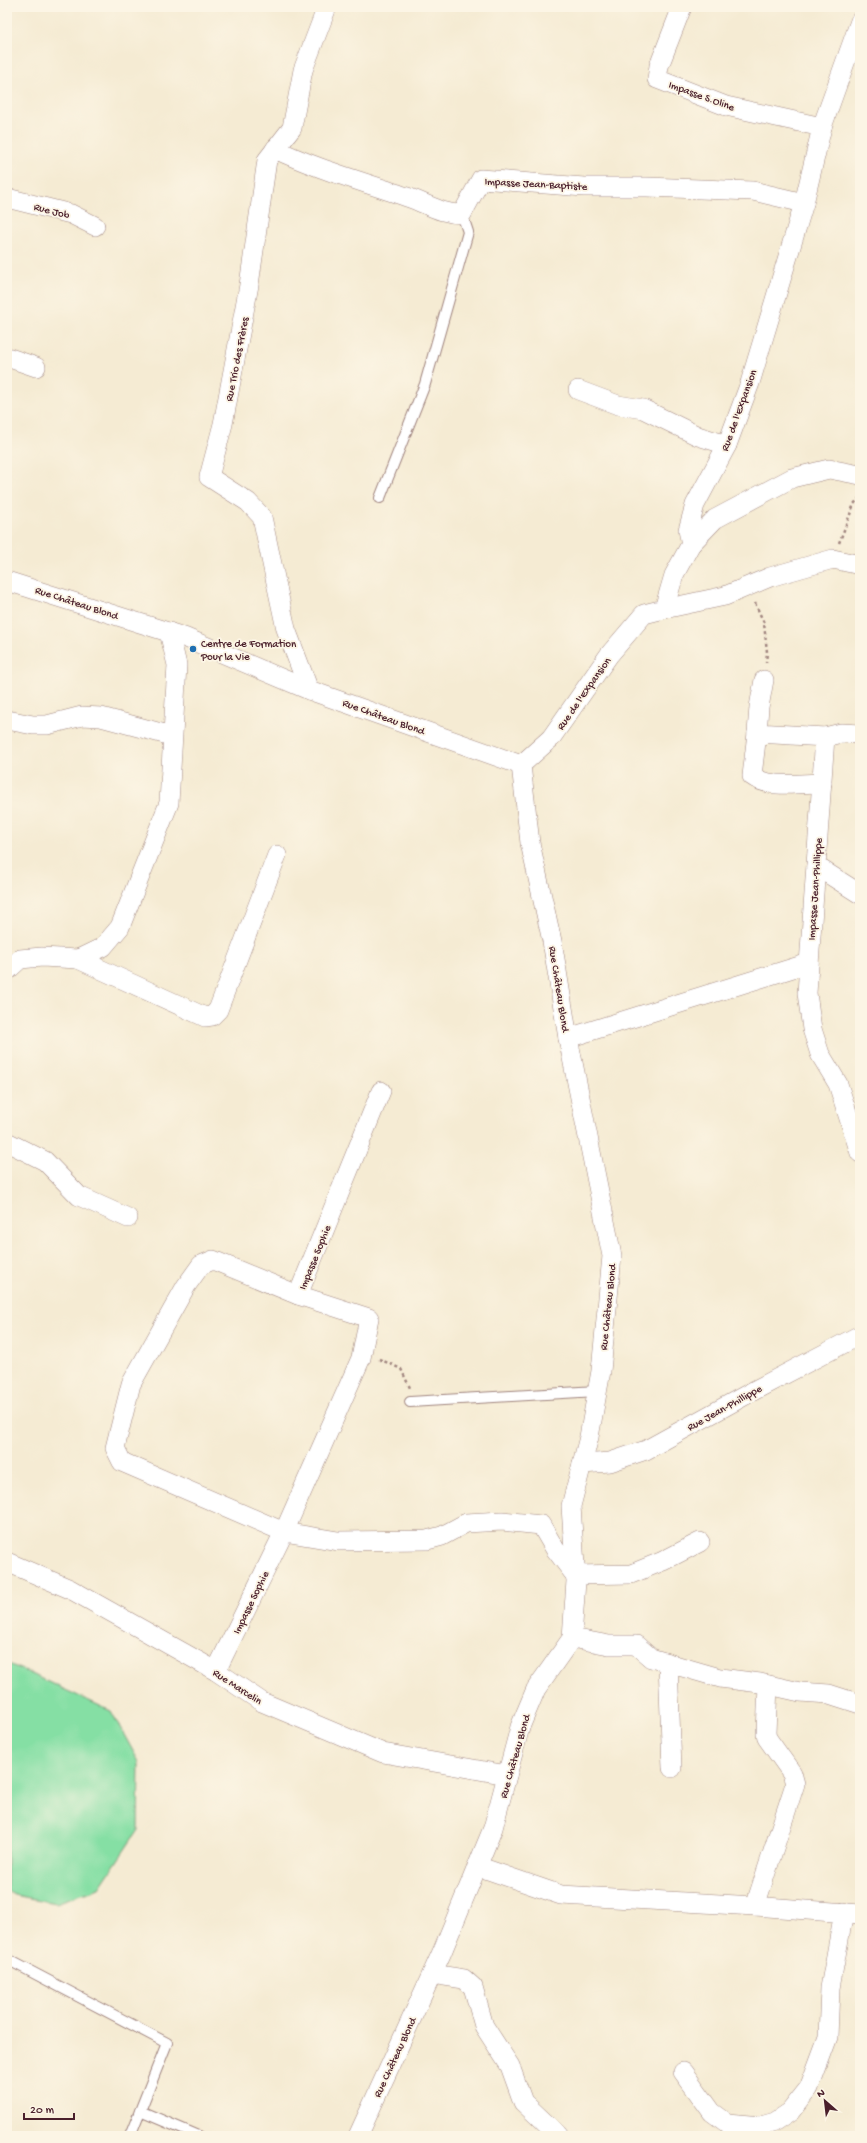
<svg xmlns="http://www.w3.org/2000/svg" width="867" height="2143" font-family="'Gochi Hand',sans-serif">
  <rect width="100%" height="100%" fill="#fcf5e5"/>
  <filter id="ink" filterUnits="userSpaceOnUse"><feTurbulence type="fractalNoise" baseFrequency=".025" numOctaves="2"/><feDisplacementMap in="SourceGraphic" scale="8" xChannelSelector="R" yChannelSelector="G"/><feConvolveMatrix kernelMatrix="1 2 1 2 8 2 1 2 1" color-interpolation-filters="sRGB"/></filter>
  <filter id="wash" filterUnits="userSpaceOnUse"><feTurbulence type="fractalNoise" baseFrequency=".012" numOctaves="4" result="noise"/><feDisplacementMap in="SourceGraphic" scale="16" xChannelSelector="R" yChannelSelector="G"/><feGaussianBlur stdDeviation="0.9" result="paint"/><feColorMatrix in="noise" values="0 0 0 0 0 0 0 0 0 0 0 0 0 0 0 0 0 1.4 0 .05"/><feComposite in="paint" operator="in"/></filter>
  <g filter="url(#wash)">
    <rect width="100%" height="100%" fill="#f5ebd3"/>
    <path fill="#85dfa4" stroke="#687f68" d="M7,1663L111,1711L139,1762L138,1830L99,1888L56,1903L14,1895L7,1891Z"/>
  </g>
  <g filter="url(#ink)">
    <g fill="none" stroke-linecap="round" stroke-linejoin="round">
      <g stroke="#a0857f" stroke-width="12">
        <g id="lane">
          <path d="M380,498L425,384L468,232L462,214"/>
          <path d="M410,1402L597,1391"/>
          <path d="M7,1959L167,2043L130,2136"/>
          <path d="M140,2111L199,2136"/>
        </g>
      </g>
      <g stroke="#a0857f" stroke-width="20">
        <g id="street">
          <path d="M682,7L659,66L657,79L726,106L822,127"/>
          <path d="M275,149C319,170 365,182 410,198C429,205 442,214 462,214L481,179L584,187H647L753,191L804,203"/>
          <path d="M7,198L71,214L95,226"/>
          <path d="M7,357L36,367"/>
          <path d="M578,390L618,405L643,409L698,436L727,445"/>
          <path d="M691,544L715,519L792,478L829,469L860,475"/>
          <path d="M7,581L184,637L309,690L521,765"/>
          <path d="M664,609L725,596L770,577L833,559L860,565"/>
          <path d="M764,680L759,707L757,733L825,737L807,993L812,1029L820,1054L838,1084L860,1153"/>
          <path d="M309,690L286,629L262,517L248,502L209,477L223,424L249,285L267,160L292,128L303,70L327,7"/>
          <path d="M7,720L33,725H47L82,716L101,717L172,736"/>
          <path d="M757,733L752,776C769,789 801,783 822,783"/>
          <path d="M825,737L841,733L860,734"/>
          <path d="M521,765L551,738L609,655L644,614L664,609L674,575L691,544L688,530L695,505L727,445L750,383L804,203L822,127L860,21"/>
          <path d="M816,866L860,894"/>
          <path d="M78,959L205,1017L212,1016L218,1010L277,855"/>
          <path d="M7,971L20,959L42,957L78,959L103,947L120,927L169,803L177,665L169,632"/>
          <path d="M568,1038L809,963"/>
          <path d="M7,1142L45,1161L79,1196L128,1218"/>
          <path d="M298,1295L213,1260L201,1265L186,1286L131,1384L115,1448L122,1462L284,1532L338,1541L427,1540L442,1536L466,1523L502,1521L541,1525L555,1549L575,1575L631,1574L663,1561L700,1542"/>
          <path d="M582,1464L610,1462L646,1450L755,1390L860,1335"/>
          <path d="M7,1562L70,1589L216,1671L262,1702L383,1753L507,1775"/>
          <path d="M572,1638L609,1645H636L651,1658L720,1678L760,1683L800,1692L829,1694L860,1704"/>
          <path d="M668,1663L672,1768"/>
          <path d="M216,1671L284,1532L361,1358L369,1318L298,1295L381,1091"/>
          <path d="M477,1866L561,1895L755,1906L860,1914"/>
          <path d="M755,1906L795,1784L792,1773L767,1738L766,1733L768,1685"/>
          <path d="M432,1974L464,1979L473,1987L484,2026L510,2066L523,2102L559,2136"/>
          <path d="M683,2072L712,2112L727,2123L761,2126L775,2122L790,2112L809,2088L828,2037L830,1988L844,1912"/>
          <path d="M358,2136L442,1952L493,1828L520,1727L536,1689L572,1638L576,1581L571,1506L589,1437L601,1371L612,1256L568,1038L552,941L530,843L521,765"/>
        </g>
      </g>
      <g stroke="#a0857f" stroke-width="2.5" stroke-dasharray="3 3" stroke-linecap="butt">
        <path d="M839,543L854,504L860,497"/>
        <path d="M755,603L764,623L767,652L766,663"/>
        <path d="M379,1359L401,1369L411,1390"/>
      </g>
      <use href="#lane" stroke="#fff" stroke-width="10"/>
      <use href="#street" stroke="#fff" stroke-width="19"/>
    </g>
  </g>
  <circle fill="#1f6fb2" stroke="#fcf5e5" stroke-width="1.5" cx="193" cy="649" r="4"/>
  <g text-anchor="middle" stroke-width="3.5" stroke-linejoin="round" paint-order="stroke">
    <g font-size="11" fill="#4a1f2b" stroke="#fcf5e5">
      <text transform="translate(702 95) rotate(20)" y="4">Impasse S.Oline</text>
      <text transform="translate(536 183) rotate(3)" y="4">Impasse Jean-Baptiste</text>
      <text transform="translate(52 210) rotate(15)" y="4">Rue Job</text>
      <text transform="translate(236 359) rotate(-79)" y="4">Rue Trio des Frères</text>
      <text transform="translate(738 410) rotate(-70)" y="4">Rue de l'Expansion</text>
      <text transform="translate(77 602) rotate(18)" y="4">Rue Château Blond</text>
      <text transform="translate(583 693) rotate(-55)" y="4">Rue de l'Expansion</text>
      <text transform="translate(384 716) rotate(20)" y="4">Rue Château Blond</text>
      <text transform="translate(814 889) rotate(-86)" y="4">Impasse Jean-Phillippe</text>
      <text transform="translate(560 989) rotate(81)" y="4">Rue Château Blond</text>
      <text transform="translate(314 1257) rotate(-68)" y="4">Impasse Sophie</text>
      <text transform="translate(607 1307) rotate(-84)" y="4">Rue Château Blond</text>
      <text transform="translate(724 1407) rotate(-29)" y="4">Rue Jean-Phillippe</text>
      <text transform="translate(250 1602) rotate(-64)" y="4">Impasse Sophie</text>
      <text transform="translate(238 1686) rotate(33)" y="4">Rue Marcelin</text>
      <text transform="translate(514 1756) rotate(-74)" y="4">Rue Château Blond</text>
      <text transform="translate(394 2057) rotate(-65)" y="4">Rue Château Blond</text>
    </g>
    <g font-size="11" fill="#4a1f2b" stroke="#fcf5e5" text-anchor="start">
      <text x="201" y="647">Centre de Formation<tspan x="201" dy="13">Pour la Vie</tspan></text>
    </g>
  </g>
  <rect width="867" height="2143" fill="none" stroke="#fcf5e5" stroke-width="24"/>
  <g transform="translate(825 2101) rotate(332)" stroke="#fcf5e5" stroke-width="3" paint-order="stroke">
  <path d="M0-3L7 15L0 10L-7 15Z" fill="#4a1f2b"/>
  <text y="-6" font-size="11" font-weight="bold" text-anchor="middle" fill="#4a1f2b">N</text>
  </g>
  <path d="M24 2113v6h50v-6" fill="none" stroke="#4a1f2b" stroke-width="2"/>
  <text x="30" y="2113" font-size="12" fill="#4a1f2b" stroke="#fcf5e5" stroke-width="3" paint-order="stroke">20 m</text>
</svg>
